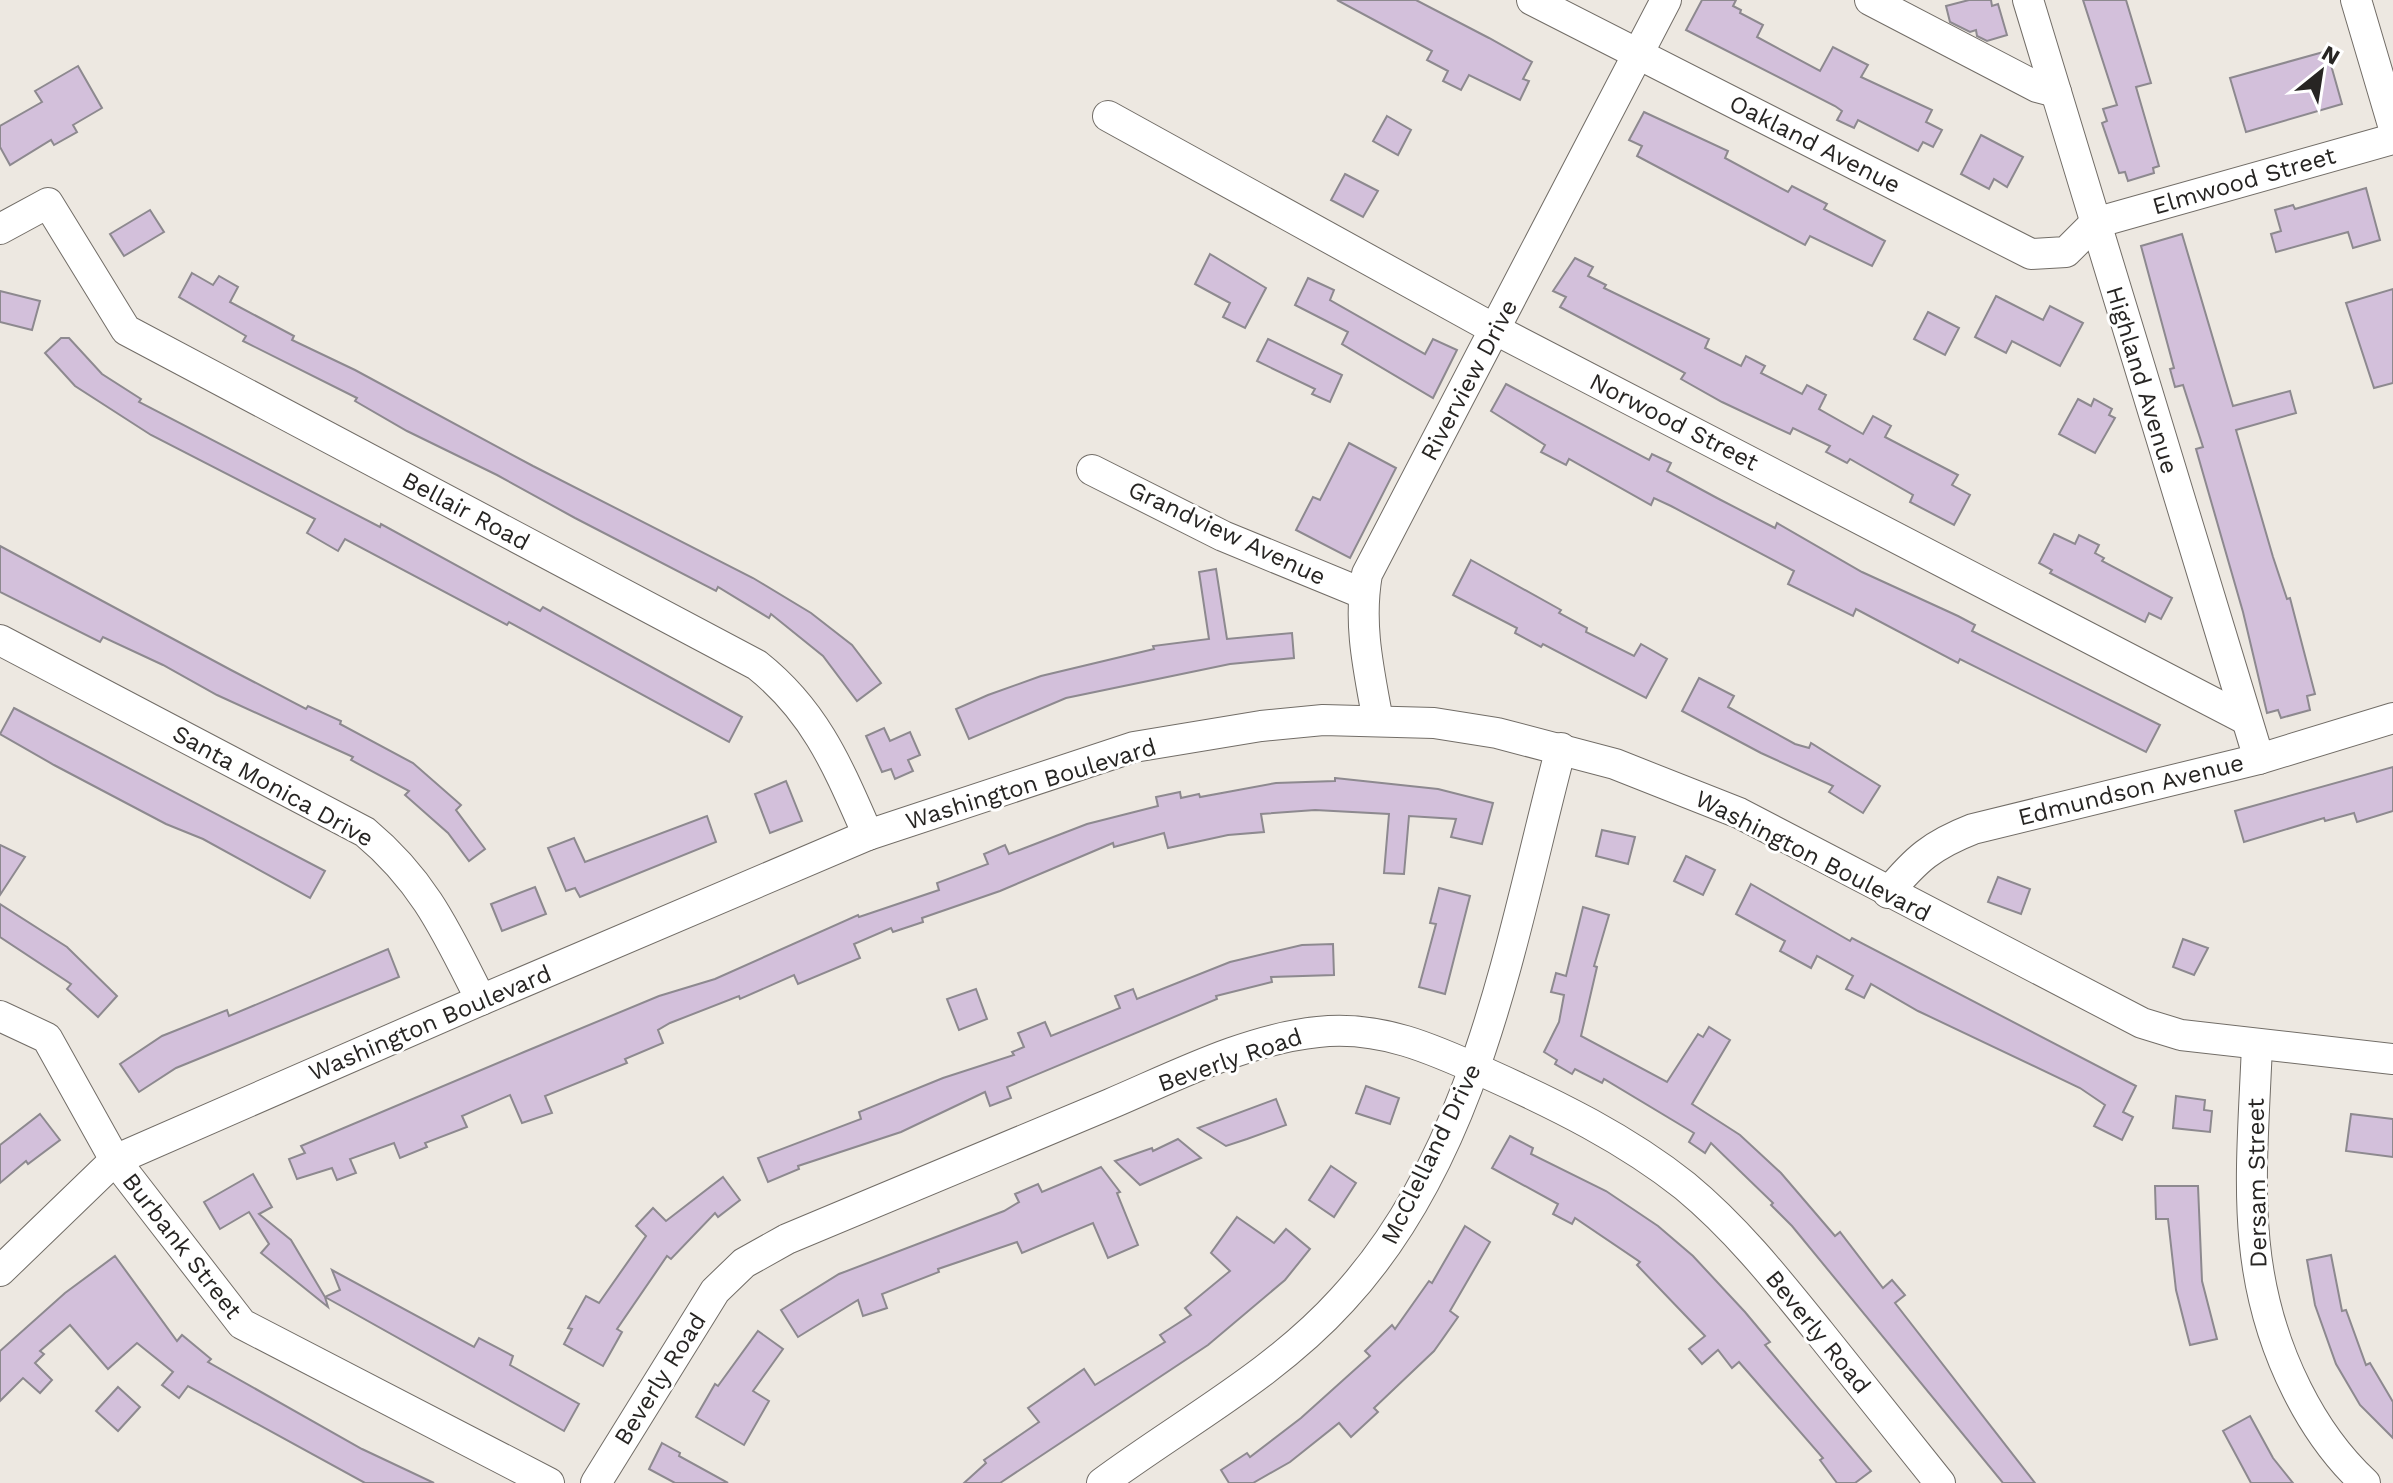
<svg xmlns="http://www.w3.org/2000/svg" width="2393" height="1483" font-family="'Work Sans',sans-serif">
  <rect width="100%" height="100%" fill="#ede8e1"/>
  <g fill="#d3c0db" stroke="#8d898f" stroke-width="2">
    <path d="M1337,0H1416L1489,38L1532,62L1523,79L1529,81L1520,100L1469,75L1461,90L1443,81L1448,71L1427,60L1432,51Z"/>
    <path d="M1702,0H1736L1733,6L1741,10L1740,13L1763,25L1757,37L1820,71L1833,47L1868,65L1861,77L1932,110L1926,122L1942,130L1933,147L1923,142L1918,151L1858,120L1854,128L1837,120L1842,111L1835,106L1686,30Z"/>
    <path d="M1969,0H1991L1992,6L1998,4L2007,35L1987,41L1977,36L1976,30L1970,32L1950,22L1946,6Z"/>
    <path d="M2083,0H2126L2151,83L2136,87L2159,166L2153,168L2154,173L2128,181L2125,172L2119,173L2102,123L2107,121L2103,109L2117,105Z"/>
    <path d="M2327,51L2342,104L2246,132L2230,78Z"/>
    <path d="M78,66L102,108L73,125L77,132L54,145L51,140L10,165L0,147V126L42,102L35,91Z"/>
    <path d="M1644,112L1728,151L1725,158L1788,192L1792,186L1827,204L1824,209L1885,241L1872,266L1810,236L1805,245L1637,156L1642,146L1629,140Z"/>
    <path d="M1387,116L1411,130L1398,155L1373,141Z"/>
    <path d="M1981,135L2023,157L2007,187L1994,179L1989,189L1961,174Z"/>
    <path d="M1345,174L1378,191L1363,217L1331,200Z"/>
    <path d="M2366,188L2380,240L2353,248L2348,232L2276,252L2271,234L2281,231L2275,210L2293,205L2295,209Z"/>
    <path d="M150,210L164,232L124,256L110,234Z"/>
    <path d="M2182,234L2233,406L2290,391L2296,413L2236,430L2273,557L2287,599L2290,598L2315,694L2307,696L2310,710L2281,718L2278,710L2267,713L2243,612L2196,449L2203,447L2183,385L2175,387L2170,369L2174,368L2141,246Z"/>
    <path d="M1210,254L1266,288L1245,328L1223,317L1230,303L1195,284Z"/>
    <path d="M1575,258L1593,267L1588,276L1606,285L1604,288L1709,339L1705,348L1741,366L1746,356L1765,366L1761,373L1802,394L1807,385L1826,395L1819,409L1863,434L1873,416L1891,426L1885,437L1958,475L1952,485L1970,495L1954,525L1910,502L1913,495L1850,459L1847,463L1826,452L1830,446L1793,428L1790,434L1722,402L1681,379L1685,373L1560,307L1566,297L1553,291Z"/>
    <path d="M192,273L213,285L219,276L238,287L230,302L294,336L292,340L355,370L533,466L753,578L811,613L852,645L881,683L857,701L823,656L771,614L769,618L718,587L716,591L575,518L497,475L407,431L355,401L357,398L243,341L246,336L179,297Z"/>
    <path d="M1308,278L1334,290L1330,300L1425,354L1433,339L1457,350L1433,398L1342,344L1348,332L1295,305Z"/>
    <path d="M2393,289V383L2374,388L2346,303Z"/>
    <path d="M0,291L40,301L32,330L0,322Z"/>
    <path d="M1996,296L2043,320L2050,306L2083,323L2060,366L2012,341L2006,353L1975,337Z"/>
    <path d="M1928,312L1959,328L1945,355L1914,339Z"/>
    <path d="M61,338H69L102,374L141,399L139,402L380,527L381,524L540,611L543,607L742,717L729,742L509,622L507,625L345,539L338,551L307,533L315,519L151,435L75,386L45,353Z"/>
    <path d="M1268,339L1342,375L1330,402L1312,394L1315,389L1257,361Z"/>
    <path d="M1506,384L1649,460L1652,454L1671,463L1667,471L1717,498L1775,528L1777,523L1862,572L1958,616L1975,625L1972,631L2160,725L2146,752L1960,659L1958,663L1856,609L1853,616L1788,584L1794,571L1671,506L1654,498L1651,505L1569,459L1566,465L1541,452L1545,445L1491,411Z"/>
    <path d="M2078,399L2091,406L2094,399L2112,409L2109,415L2115,418L2095,453L2059,434Z"/>
    <path d="M1349,443L1396,468L1350,558L1296,530L1313,497L1320,500Z"/>
    <path d="M2054,534L2075,544L2079,535L2099,545L2095,553L2104,558L2102,561L2172,598L2161,619L2149,613L2145,622L2050,573L2052,570L2039,563Z"/>
    <path d="M0,546L231,670L306,709L308,706L341,721L340,724L413,763L461,805L456,810L485,849L469,861L448,833L405,795L409,791L351,760L353,757L217,695L163,665L103,637L100,642L0,592Z"/>
    <path d="M1471,560L1561,610L1559,613L1587,628L1586,632L1634,656L1641,644L1667,659L1646,698L1543,644L1541,647L1515,633L1517,628L1453,595Z"/>
    <path d="M1216,569L1227,639L1292,633L1294,658L1230,664L1066,698L969,739L956,709L988,695L1041,676L1154,649L1153,646L1209,639L1199,572Z"/>
    <path d="M1699,678L1734,696L1728,707L1795,744L1809,748L1811,743L1880,786L1863,813L1829,792L1833,786L1761,753L1682,711Z"/>
    <path d="M14,708L325,871L310,898L203,839L166,824L54,765L0,734Z"/>
    <path d="M884,728L890,741L910,732L920,755L908,760L913,771L895,779L891,769L882,772L866,736Z"/>
    <path d="M2393,767V811L2357,822L2354,813L2325,821L2324,818L2244,842L2235,811Z"/>
    <path d="M1335,778L1438,789L1493,803L1482,844L1451,837L1456,819L1409,816L1404,874L1384,873L1389,814L1315,810L1261,814L1264,832L1228,835L1168,848L1164,833L1114,847L1113,843L1000,891L922,918L923,922L893,932L891,928L854,944L860,958L798,984L794,975L740,999L739,996L670,1023L658,1030L663,1043L625,1059L627,1063L545,1096L552,1113L522,1123L510,1095L462,1116L467,1127L425,1143L427,1147L400,1158L394,1143L350,1159L356,1173L337,1180L332,1168L297,1179L289,1159L305,1153L301,1146L524,1052L659,996L715,979L858,915L859,917L939,890L937,883L988,864L984,854L1005,845L1009,854L1087,824L1158,806L1156,797L1180,792L1181,798L1199,794L1200,797L1276,783L1335,781Z"/>
    <path d="M786,781L802,821L770,833L755,794Z"/>
    <path d="M707,816L716,842L580,897L575,888L566,891L548,848L574,838L585,862Z"/>
    <path d="M1602,830L1635,837L1628,864L1596,856Z"/>
    <path d="M0,845L25,857L0,895Z"/>
    <path d="M1686,856L1715,870L1703,895L1674,881Z"/>
    <path d="M1998,877L2030,889L2021,914L1988,902Z"/>
    <path d="M1751,884L1850,941L1852,938L2136,1086L2123,1112L2133,1117L2122,1140L2094,1126L2105,1105L2080,1088L1918,1011L1871,984L1864,998L1846,989L1853,976L1817,956L1811,968L1780,951L1785,941L1736,914Z"/>
    <path d="M535,887L546,914L502,931L491,904Z"/>
    <path d="M1439,888L1470,896L1445,994L1419,987L1436,924L1430,923Z"/>
    <path d="M0,904L67,947L117,996L98,1017L67,989L71,984L0,937Z"/>
    <path d="M1583,907L1609,915L1594,966L1597,967L1581,1036L1667,1082L1698,1034L1703,1037L1709,1027L1730,1040L1692,1104L1740,1135L1781,1173L1835,1236L1840,1232L1883,1288L1892,1280L1905,1295L1895,1303L2035,1483H2003L1792,1226L1771,1205L1773,1203L1711,1143L1705,1153L1689,1142L1694,1133L1604,1079L1602,1083L1575,1069L1572,1074L1555,1064L1557,1060L1544,1052L1559,1022L1564,995L1551,992L1556,973L1566,976Z"/>
    <path d="M2183,939L2208,948L2194,975L2173,967Z"/>
    <path d="M1333,944L1334,975L1271,977L1272,982L1216,996L1217,999L1007,1087L1011,1098L990,1106L985,1092L901,1132L798,1166L799,1169L768,1182L758,1158L861,1119L859,1112L943,1078L1014,1055L1012,1052L1024,1047L1018,1033L1045,1022L1051,1036L1120,1008L1115,996L1133,989L1137,999L1230,962L1302,945Z"/>
    <path d="M388,949L399,977L176,1068L139,1092L120,1064L162,1036L227,1010L229,1016Z"/>
    <path d="M976,989L987,1019L959,1030L947,999Z"/>
    <path d="M1366,1086L1399,1098L1390,1124L1356,1113Z"/>
    <path d="M2176,1096L2205,1100L2204,1110L2212,1111L2210,1132L2173,1128Z"/>
    <path d="M1276,1099L1286,1125L1247,1139L1226,1146L1198,1128Z"/>
    <path d="M40,1114L60,1140L28,1164L26,1161L0,1183V1145Z"/>
    <path d="M2351,1114L2393,1119V1157L2346,1151Z"/>
    <path d="M1510,1136L1533,1148L1531,1154L1606,1191L1658,1226L1693,1256L1745,1312L1770,1342L1765,1345L1871,1471L1855,1483H1837L1820,1460L1823,1458L1739,1362L1732,1368L1718,1350L1702,1364L1689,1349L1705,1336L1637,1265L1640,1262L1575,1218L1572,1224L1553,1214L1558,1204L1492,1168Z"/>
    <path d="M1178,1139L1201,1158L1140,1185L1115,1161L1152,1148L1153,1151Z"/>
    <path d="M1331,1166L1356,1183L1334,1217L1309,1200Z"/>
    <path d="M1101,1167L1120,1192L1117,1193L1138,1245L1108,1258L1093,1223L1022,1253L1017,1242L938,1269L939,1272L882,1294L887,1308L863,1316L858,1300L798,1337L781,1310L839,1274L1004,1211L1019,1202L1015,1194L1038,1184L1042,1192Z"/>
    <path d="M253,1174L272,1207L259,1214L291,1240L325,1297L340,1290L332,1270L474,1347L479,1338L513,1356L510,1365L579,1404L564,1431L325,1297L328,1307L261,1253L269,1244L249,1212L220,1229L204,1202Z"/>
    <path d="M723,1177L740,1200L718,1217L715,1213L671,1259L667,1256L617,1329L622,1332L603,1366L564,1344L572,1329L568,1328L586,1296L599,1303L646,1236L636,1226L653,1208L666,1221Z"/>
    <path d="M2155,1186H2198L2202,1281L2217,1339L2190,1345L2176,1290L2168,1219H2156Z"/>
    <path d="M1237,1217L1274,1243L1286,1229L1310,1249L1285,1280L1208,1345L1000,1483H964L986,1463L984,1460L1039,1422L1028,1408L1084,1369L1095,1385L1165,1342L1160,1335L1191,1315L1185,1308L1230,1271L1211,1253Z"/>
    <path d="M1465,1226L1490,1242L1450,1311L1458,1317L1434,1351L1374,1408L1378,1412L1351,1437L1339,1423L1290,1462L1253,1483H1229L1221,1470L1247,1453L1250,1457L1301,1418L1370,1356L1365,1351L1392,1325L1395,1329L1429,1281L1432,1283Z"/>
    <path d="M2331,1255L2342,1311L2346,1310L2366,1365L2370,1363L2393,1402V1438L2360,1405L2336,1364L2315,1305L2307,1260Z"/>
    <path d="M115,1256L177,1341L182,1335L211,1359L208,1362L362,1449L434,1483H365L188,1386L179,1398L162,1385L173,1372L137,1343L108,1369L70,1325L40,1351L44,1354L35,1363L52,1380L40,1393L23,1378L0,1401V1351L65,1293Z"/>
    <path d="M758,1331L783,1349L753,1391L769,1401L744,1445L696,1417L715,1384L718,1386Z"/>
    <path d="M118,1387L140,1407L118,1431L96,1411Z"/>
    <path d="M2250,1416L2273,1458L2293,1483H2251L2223,1431Z"/>
    <path d="M662,1443L680,1453L679,1456L728,1483H675L649,1469Z"/>
  </g>
  <g fill="none" stroke-linecap="round" stroke-linejoin="round">
    <g stroke="#726d67" stroke-width="32">
      <g id="minor">
        <path d="M1532,0L2031,254L2066,252L2095,223L2393,139"/>
        <path d="M1870,0L2037,87L2056,92"/>
        <path d="M2028,0L2259,759"/>
        <path d="M2356,0L2393,125"/>
        <path d="M1108,116L1496,330L2245,719"/>
        <path d="M0,229L48,203L126,330L757,665C816,712 838,767 868,835"/>
        <path d="M1092,470L1223,536L1364,594"/>
        <path d="M0,640L365,832C425,882 447,933 481,1000"/>
        <path d="M1378,721C1369,671 1358,625 1367,574L1666,0"/>
        <path d="M1888,893C1916,859 1932,845 1973,829L2259,759L2393,718"/>
        <path d="M0,1016L47,1038L115,1160L242,1324L549,1483"/>
        <path d="M2257,1045C2252,1171 2238,1273 2297,1390C2314,1424 2337,1457 2365,1483"/>
        <path d="M0,1271L115,1160L481,1000L868,835L1134,747L1261,726L1323,720L1434,723L1497,733L1615,764L1739,813L2142,1023L2181,1035L2393,1059"/>
        <path d="M596,1483L715,1291L744,1263L787,1239C895,1194 1003,1149 1110,1104C1176,1076 1247,1039 1318,1032C1380,1025 1433,1049 1488,1074C1557,1105 1626,1139 1685,1186C1737,1229 1778,1281 1820,1333C1860,1383 1900,1433 1940,1483"/>
        <path d="M1102,1483C1183,1423 1274,1375 1342,1300C1479,1152 1511,936 1561,748"/>
      </g>
    </g>
    <use href="#minor" stroke="#fff" stroke-width="30"/>
  </g>
  <g text-anchor="middle" stroke-width="6" stroke-linejoin="round" paint-order="stroke">
    <g font-size="24" fill="#272523" stroke="#fff">
      <text transform="translate(1815 144) rotate(27)" y="8">Oakland Avenue</text>
      <text transform="translate(2244 181) rotate(-16)" y="8">Elmwood Street</text>
      <text transform="translate(1469 380) rotate(-62)" y="8">Riverview Drive</text>
      <text transform="translate(2142 380) rotate(73)" y="8">Highland Avenue</text>
      <text transform="translate(1674 422) rotate(27)" y="8">Norwood Street</text>
      <text transform="translate(466 511) rotate(28)" y="8">Bellair Road</text>
      <text transform="translate(1227 533) rotate(25)" y="8">Grandview Avenue</text>
      <text transform="translate(1031 784) rotate(-17)" y="8">Washington Boulevard</text>
      <text transform="translate(273 786) rotate(29)" y="8">Santa Monica Drive</text>
      <text transform="translate(2131 790) rotate(-14)" y="8">Edmundson Avenue</text>
      <text transform="translate(1813 856) rotate(27)" y="8">Washington Boulevard</text>
      <text transform="translate(430 1023) rotate(-23)" y="8">Washington Boulevard</text>
      <text transform="translate(1230 1060) rotate(-19)" y="8">Beverly Road</text>
      <text transform="translate(1431 1154) rotate(-64)" y="8">McClelland Drive</text>
      <text transform="translate(2257 1183) rotate(-91)" y="8">Dersam Street</text>
      <text transform="translate(182 1246) rotate(52)" y="8">Burbank Street</text>
      <text transform="translate(1818 1332) rotate(51)" y="8">Beverly Road</text>
      <text transform="translate(660 1379) rotate(-58)" y="8">Beverly Road</text>
    </g>
  </g>
  <g transform="translate(2321 72) rotate(30)" stroke="#ffffff" stroke-width="6" paint-order="stroke">
  <path d="M0-6L14 30L0 20L-14 30Z" fill="#272523"/>
  <text y="-12" font-size="22" font-weight="bold" text-anchor="middle" fill="#272523">N</text>
  </g>
</svg>
